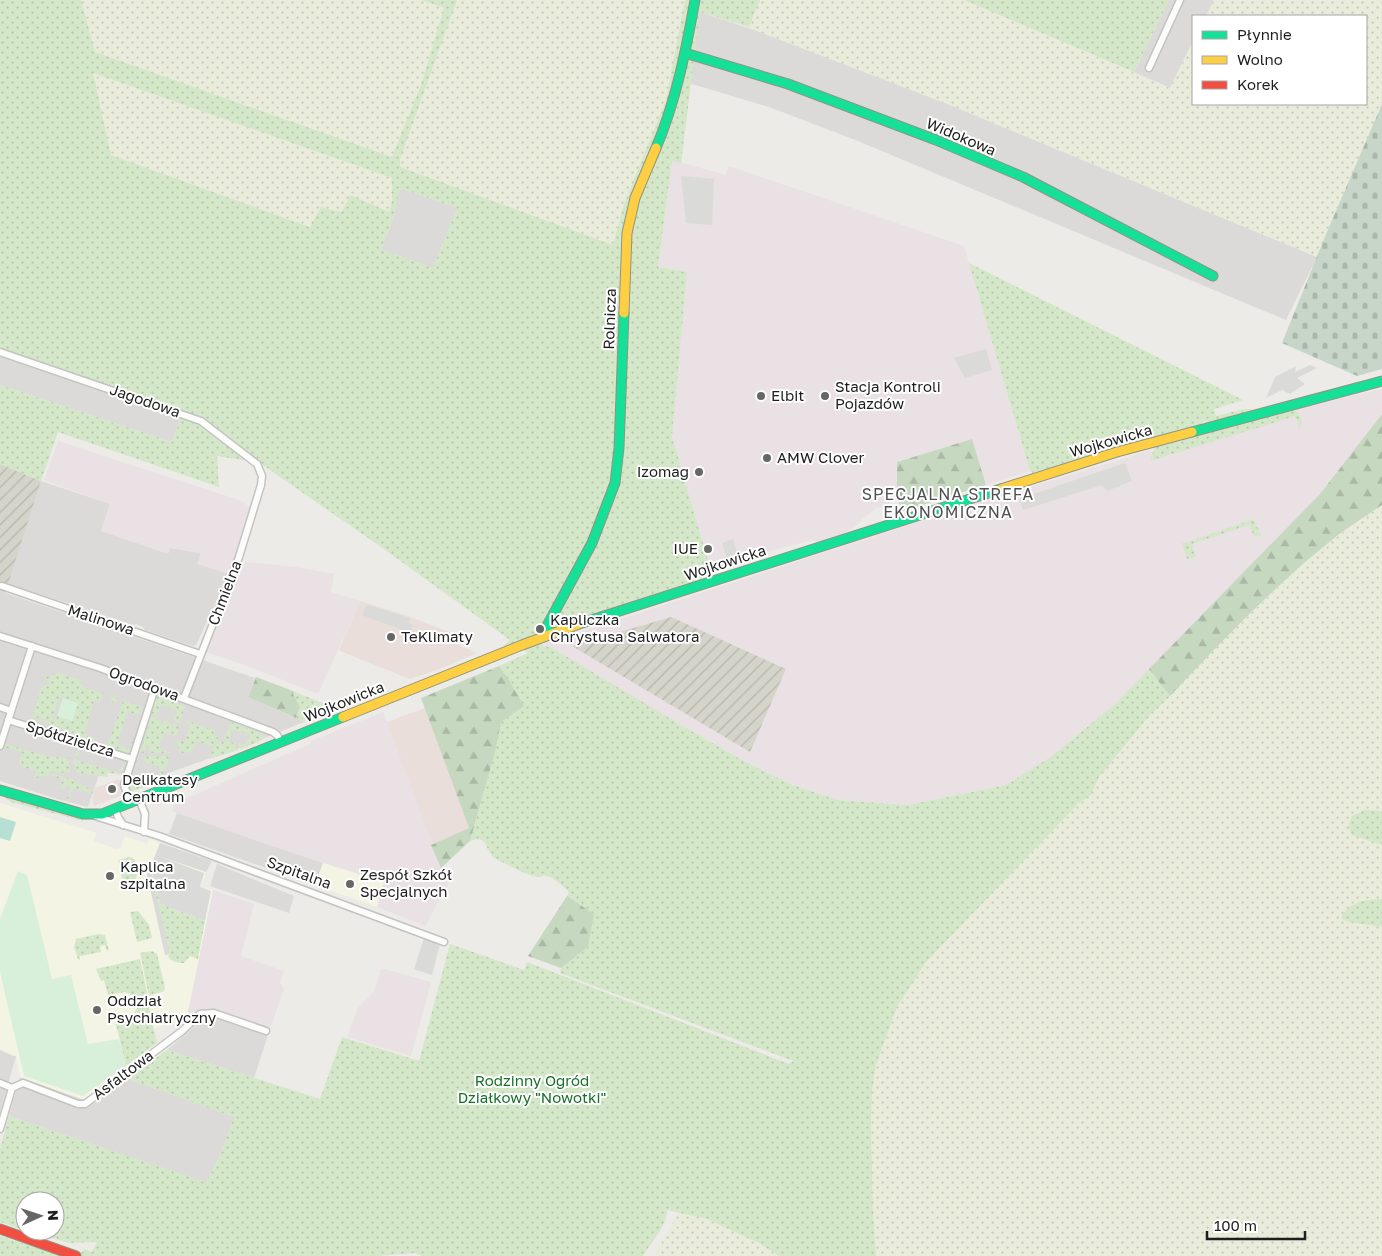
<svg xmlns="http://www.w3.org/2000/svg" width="1382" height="1256" font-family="'Golos Text',sans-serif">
  <defs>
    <pattern id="construction-furrows" width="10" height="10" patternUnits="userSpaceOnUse" patternTransform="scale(1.25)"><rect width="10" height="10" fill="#d4d4ca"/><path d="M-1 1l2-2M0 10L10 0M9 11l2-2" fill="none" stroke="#b6b6ad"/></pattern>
    <pattern id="farmland-dots" width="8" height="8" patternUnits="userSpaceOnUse" patternTransform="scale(1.25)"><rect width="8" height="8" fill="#e9ebdb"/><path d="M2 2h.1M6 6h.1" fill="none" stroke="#c7c9bc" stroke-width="1.8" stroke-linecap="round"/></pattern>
    <pattern id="grass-dots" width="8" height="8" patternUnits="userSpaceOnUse" patternTransform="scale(1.25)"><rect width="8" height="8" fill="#d5e7c9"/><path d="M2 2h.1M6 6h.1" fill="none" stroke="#b6c6ac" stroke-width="1.8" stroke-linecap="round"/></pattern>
    <pattern id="forest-firs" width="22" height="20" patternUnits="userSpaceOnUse" patternTransform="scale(1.25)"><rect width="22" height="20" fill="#c6d8bf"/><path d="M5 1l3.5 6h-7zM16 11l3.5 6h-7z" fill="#aab9a4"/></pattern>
    <pattern id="cemetery-stones" width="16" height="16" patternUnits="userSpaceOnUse" patternTransform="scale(1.25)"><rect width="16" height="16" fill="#c7d6c9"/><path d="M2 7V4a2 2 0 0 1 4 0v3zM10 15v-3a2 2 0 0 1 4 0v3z" fill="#aab7ac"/></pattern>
  </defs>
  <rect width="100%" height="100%" fill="#ecebe7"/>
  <g fill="#dbdad8">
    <path d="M1169,0H1214L1206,16H1193V41L1170,88L1134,72Z"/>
    <path d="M700,12L787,41L940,101L1317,257L1286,320L858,141L769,107L685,82Z"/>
    <path d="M400,188L457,208L433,268L381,249L392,221Z"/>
    <path d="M0,357L181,416L172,442L0,385Z"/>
    <path d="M41,481L110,504L101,531L168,553L170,548L201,553L198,564L229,574L196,645L193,646L145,630L143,627L136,624L133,625L85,609L83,606H77L7,584Z"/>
    <path d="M0,591L255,678L248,697L304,722L247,745L171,772L148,784L101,769L88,807L57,799L0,781Z"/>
    <path d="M177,813L323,863L315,885L169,834Z"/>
    <path d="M217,864L294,896L289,913L210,886Z"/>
    <path d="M213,1016L268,1035L254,1078L167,1050L204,1018Z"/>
    <path d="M0,1050L13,1056H16L0,1112Z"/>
    <path d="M20,1077L95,1103L128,1079L235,1117L222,1151L206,1183L9,1116Z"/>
  </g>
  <g fill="#e9deda">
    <path d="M360,601L411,617L451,633L448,640L477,653L437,670L410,679L345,653L339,650Z"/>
    <path d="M425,708L469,828L431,845L387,722Z"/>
    <path d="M119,779L125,794L94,806L92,799L95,788Z"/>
  </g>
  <g fill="#e9e1e4">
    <path d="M672,160L726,175L729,166L964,246L1030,471L986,485L972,439L898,461L897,499L889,501L888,508L877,507L835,542L820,543L812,540L766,552L747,560L711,571L672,437L687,272L658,267Z"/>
    <path d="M1382,389V414L1320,494L1114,705L1049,758L1006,785L908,805L838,800L793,785L749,764L676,722L544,644L962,508L1158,448L1288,411Z"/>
    <path d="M58,441L242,501L252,509L236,558L229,574L197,564L201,553L171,548L168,554L101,531L110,504L44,480Z"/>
    <path d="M245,562L296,567L334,574L331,592L360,601L318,694L253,668L206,652Z"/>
    <path d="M383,712L448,885L425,926L377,907L383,882L266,844L172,811L174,802L192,796L310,744L311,741Z"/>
    <path d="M213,890L254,904L241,956L284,971L280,982L284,989L268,1035L213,1016H203L186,1021Z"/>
    <path d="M384,969L431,982L411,1056L347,1037L358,1008L374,992L381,970Z"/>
  </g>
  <g fill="#f3f4e4">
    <path d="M0,803L97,833L94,841L116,849L120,848L125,836L147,844L149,839L160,843L157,855L206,872L201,887L213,890L186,1021L154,1028L157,1045L153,1050L136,1060L84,1100L20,1077L16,1056L0,1050Z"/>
    <path d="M323,863L384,882L377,907L315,885Z"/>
  </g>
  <g fill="#dadad8">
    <path d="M681,176L714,179L712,225L686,223Z"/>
    <path d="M986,349L992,370L965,378L954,358Z"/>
    <path d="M1310,365L1317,368L1297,378L1305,384L1290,394L1282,390L1266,398L1275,377L1296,366L1295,372Z"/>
    <path d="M1125,463L1132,481L1107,491L1102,485L1023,510L1019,499Z"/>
    <path d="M733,539L740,561L729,564L722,543Z"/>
    <path d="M367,605L410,618L408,623L413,625L410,633L362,615Z"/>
    <path d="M160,843L212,861L206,872L158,856L204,873L200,887L211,891L205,921L160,904L151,866Z"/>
    <path d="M151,869L170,954L165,955L146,870Z"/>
    <path d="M424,938L440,944L432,975L414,969Z"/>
  </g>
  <g fill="url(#construction-furrows)">
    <path d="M0,464L41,481L5,593L0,591Z"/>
    <path d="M671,617L786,669L750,752L572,646Z"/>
  </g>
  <g fill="url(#farmland-dots)">
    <path d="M81,0H421L444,8L421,85L393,157L95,52Z"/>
    <path d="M457,0H685L666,100L624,204L613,245L400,167V159Z"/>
    <path d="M760,0H964L1170,88L1193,41V104H1366V16H1206L1214,0H1382V105L1317,257L955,107L749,28Z"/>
    <path d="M93,73L392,178V202L389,212H342L311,227L111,155Z"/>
    <path d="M1382,505V811L1364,810L1352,816V835L1382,845V899H1380L1349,922L1382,927V1256H876L873,1212L871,1125L872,1090L876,1065L897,1007L926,962L1079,803L1091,795L1099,777L1149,716L1224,639L1293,573L1339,535Z"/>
    <path d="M679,1212L707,1219L759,1243L779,1256H654Z"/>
  </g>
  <g fill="url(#grass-dots)" fill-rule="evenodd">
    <path d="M0,0H81L95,52L392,157L421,85L444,8L421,0H457L400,159V167L613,245L624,204L666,100L685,0H760L749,27L700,12L681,163L672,161L658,267L687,272L672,437L714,581L533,637L543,645L554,649L676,722L749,764L793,785L838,800L908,805L1006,785L1049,758L1114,705L1149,669L1170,696L1149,716L1099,777L1091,795L1079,803L926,962L897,1007L876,1065L872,1090L871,1125L873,1212L876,1256H779L759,1243L707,1219L667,1210C667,1226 651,1242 643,1256H422L415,1253L378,1256H0V1236L54,1253L82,1252L84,1249L92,1252L97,1242L69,1243L30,1231H55V1201H25V1230L0,1222V1149L9,1116L206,1182L222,1151L234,1117L128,1079L167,1050L320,1099L342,1037L419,1061L450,944L524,970L527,962L789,1064L793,1061L560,973L561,968L588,947L594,914L567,896L569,892C563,886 555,878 546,876C541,875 544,877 539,877C528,876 515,868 506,864C502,862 495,859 492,856C484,846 488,835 470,841L495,752L507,677L499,666L528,653L514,643L505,646H503L510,640L381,547L260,463L217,456L219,487L58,432L41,481L0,464V385L172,442L181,417L0,357ZM93,73L392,178V202L389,212L350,195L342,212L321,207L310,227L111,155ZM400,188L457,208L433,268L381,249L392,221Z"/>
    <path d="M964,0H1169L1134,72Z"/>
    <path d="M969,263L1243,400L1214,409L1216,416L1244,409H1256L1209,423L1205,421L1202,422L1200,425L1118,447L1033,473L1030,471Z"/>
    <path d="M1292,410L1298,412L1302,420L1301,427L1299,428L1295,416L1150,461L1155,446Z"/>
    <path d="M1254,519L1261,536H1254L1249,525L1192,544L1196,557L1187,559L1182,544Z"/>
    <path d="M57,672L81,680L83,687L103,693L100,702L94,701L84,734L95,738L94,743L74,737L72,732L37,720L33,724L30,723L32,719L53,722L56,716L72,721L77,702L59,697L52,720L32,717L42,685L49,686L50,683L42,675L50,677L51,675L55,676Z"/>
    <path d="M293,691L337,709V710L304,722L296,718L300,707L293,694Z"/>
    <path d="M111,696L142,707L139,715L127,712L117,744L129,749L132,740H134L128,753L107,747L123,701L117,699L115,703L112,702Z"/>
    <path d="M157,696L185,706L180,723L174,721L177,710L161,705L157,716L149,714L154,698Z"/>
    <path d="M148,716L161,720L160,723L163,724L165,721L179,726L176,736L172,734L174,728L172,727L170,734L164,733L159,749L171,753H150L149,746H147L144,753L139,752L137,748L141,749L149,724L145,722Z"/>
    <path d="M185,720L216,731L214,736L219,738V740L212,746L196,741L192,752L180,753L177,744L178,740L185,742L190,724L184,722Z"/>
    <path d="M231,722L267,736L260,741L240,750L238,743L246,745L250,734L233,729L229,740L224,739Z"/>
    <path d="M227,741L236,744L238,750L210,759C212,747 214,742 227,741Z"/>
    <path d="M5,744L52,757L68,758L70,773L51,772L47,776H39L36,780L34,779L36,771L23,767L19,762L22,752L3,747Z"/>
    <path d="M80,745L88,748L87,750L80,748L76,760L120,773L124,762L118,760L119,757L125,760L122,774L107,773L108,777L77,773L74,762L78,746Z"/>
    <path d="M144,756H170L160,781L158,780L161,768L145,762Z"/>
    <path d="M131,773L144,776L141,779L144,780L145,777L147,778L150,785L128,793L126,785Z"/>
    <path d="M53,774L72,779L93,791L92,794L73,788L69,801L67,800L71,787L66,786L64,789L60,788L63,780L50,775Z"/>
    <path d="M1,795L83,819V821L11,802Z"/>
    <path d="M1364,810L1382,811V845L1352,835L1348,827L1352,816Z"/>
    <path d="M131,857L135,860L138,871L133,889L125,891L118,860Z"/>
    <path d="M149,865L152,867L160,904L205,921L198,959L190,956L184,963C177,963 171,962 168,956L170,954Z"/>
    <path d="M1382,899V927L1349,922L1341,918C1348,902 1365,899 1382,899Z"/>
    <path d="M138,911L149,925L152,938L137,942L130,912Z"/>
    <path d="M99,934L105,935L109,951L106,949L105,945L100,946L101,952L80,956V960L78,959L74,947L76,939Z"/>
    <path d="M152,951L157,954L165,988L164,991L149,996L140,953Z"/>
    <path d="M140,959L148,996L137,998L125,992L108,995L104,980L101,981L96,969Z"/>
    <path d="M148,1003L157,1043L126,1066L116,1024L131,1018L139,1005Z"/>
  </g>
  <g fill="url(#forest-firs)">
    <path d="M1382,414V505C1367,515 1352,525 1338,535C1277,583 1223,640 1170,696L1149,669L1320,494Z"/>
    <path d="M972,439L986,485L903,511L897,499V462Z"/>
    <path d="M499,666L507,677L524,706L501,722L495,752L470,841L441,868L431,845L469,828L421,698Z"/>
    <path d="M256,677L293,691V694L300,707L296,718L248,697Z"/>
    <path d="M567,896L594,914L588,947L561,968L528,956Z"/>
  </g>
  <path fill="url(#cemetery-stones)" d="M1382,104V369L1357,376L1282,343L1324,239Z"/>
  <g fill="#d8f0da">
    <path d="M63,698L78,703L72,721L57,716Z"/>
    <path d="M18,871L27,875L52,979L71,975L88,1044L119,1039L126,1066L83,1096L24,1076L0,972V919Z"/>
  </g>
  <path fill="#b7dfd3" d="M0,817L16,822L10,841L0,838Z"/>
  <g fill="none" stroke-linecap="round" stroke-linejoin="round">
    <g stroke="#c3c3c1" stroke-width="9">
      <g id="street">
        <path d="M1149,68L1180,0"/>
        <path d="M0,352L201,421L257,464L262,476L261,485L239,557L184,698"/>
        <path d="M2,586L200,654"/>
        <path d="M0,636L100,668L273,732L277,735L281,742"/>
        <path d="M0,707L11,711"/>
        <path d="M8,720L132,759"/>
        <path d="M0,746L32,646"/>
        <path d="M139,799L145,814L144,832"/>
        <path d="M131,803L124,785L155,688"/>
        <path d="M115,809L118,817L123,825"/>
        <path d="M95,816L159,836L444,942"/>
        <path d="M0,1083L12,1088"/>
        <path d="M0,1129L12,1088L23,1083L78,1104H85L182,1031L200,1014L214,1013L266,1031"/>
      </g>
    </g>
    <g stroke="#909481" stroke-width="11">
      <g id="fast">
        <path d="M685,53L788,84L936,140L1023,177L1213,276"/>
        <path d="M656,148C676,101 686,50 695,0"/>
        <path d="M1192,432L1382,381"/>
        <path d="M579,624L1001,489"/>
        <path d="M549,634L548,624L592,543L615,483L619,448L624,313"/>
        <path d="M0,790L83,814H102L343,717"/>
      </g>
    </g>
    <g stroke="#909481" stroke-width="11">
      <g id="slow">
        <path d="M624,313L627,233L635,198L656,148"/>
        <path d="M1001,489L1117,452L1192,432"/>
        <path d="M343,717L522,645L579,624"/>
      </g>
    </g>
    <g stroke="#909481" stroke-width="11">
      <path id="jam" d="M0,1229L76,1256"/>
    </g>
    <use href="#street" stroke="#fcfcfb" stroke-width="6"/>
    <use href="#fast" stroke="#16e098" stroke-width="9"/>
    <use href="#slow" stroke="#ffcf43" stroke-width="9"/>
    <use href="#jam" stroke="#f24e42" stroke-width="9"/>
  </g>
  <g fill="#666664" stroke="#fff" stroke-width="2">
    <circle cx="761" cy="396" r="5"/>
    <circle cx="825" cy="396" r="5"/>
    <circle cx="767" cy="458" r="5"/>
    <circle cx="699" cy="472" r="5"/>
    <circle cx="708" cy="549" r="5"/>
    <circle cx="540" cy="629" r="5"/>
    <circle cx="391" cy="637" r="5"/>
    <circle cx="112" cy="789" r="5"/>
    <circle cx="110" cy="876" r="5"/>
    <circle cx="350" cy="884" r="5"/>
    <circle cx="97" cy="1010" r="5"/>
  </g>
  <g text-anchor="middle" stroke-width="4" stroke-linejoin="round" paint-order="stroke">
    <g font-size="15" fill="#1e1e1e" stroke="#fff">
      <text transform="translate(961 137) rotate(23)" y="5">Widokowa</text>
      <text transform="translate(610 319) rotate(-88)" y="5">Rolnicza</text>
      <text transform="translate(145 401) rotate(19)" y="5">Jagodowa</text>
      <text transform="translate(1111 441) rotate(-16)" y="5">Wojkowicka</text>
      <text transform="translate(725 563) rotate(-18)" y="5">Wojkowicka</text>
      <text transform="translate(225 593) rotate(-69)" y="5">Chmielna</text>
      <text transform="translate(101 620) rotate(18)" y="5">Malinowa</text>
      <text transform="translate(144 684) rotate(20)" y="5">Ogrodowa</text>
      <text transform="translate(344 702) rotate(-22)" y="5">Wojkowicka</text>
      <text transform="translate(70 739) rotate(17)" y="5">Spółdzielcza</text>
      <text transform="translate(299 873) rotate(20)" y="5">Szpitalna</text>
      <text transform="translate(123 1075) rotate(-37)" y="5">Asfaltowa</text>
    </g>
    <g font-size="15" fill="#1e1e1e" stroke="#fff" text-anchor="start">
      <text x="835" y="392">Stacja Kontroli<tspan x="835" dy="17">Pojazdów</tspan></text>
      <text x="771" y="401">Elbit</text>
      <text x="777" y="463">AMW Clover</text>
      <text x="689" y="477" text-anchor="end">Izomag</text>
      <text x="698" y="554" text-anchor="end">IUE</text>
      <text x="550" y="625">Kapliczka<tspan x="550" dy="17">Chrystusa Salwatora</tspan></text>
      <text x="401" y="642">TeKlimaty</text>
      <text x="122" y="785">Delikatesy<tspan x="122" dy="17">Centrum</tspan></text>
      <text x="120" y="872">Kaplica<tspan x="120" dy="17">szpitalna</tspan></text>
      <text x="360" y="880">Zespół Szkół<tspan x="360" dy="17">Specjalnych</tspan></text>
      <text x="107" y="1006">Oddział<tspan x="107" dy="17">Psychiatryczny</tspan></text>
    </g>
    <g font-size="15" fill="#177129" stroke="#fff">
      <text x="532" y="1086">Rodzinny Ogród<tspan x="532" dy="17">Działkowy "Nowotki"</tspan></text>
    </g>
    <g font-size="16" letter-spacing="1" fill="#515151" stroke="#fff">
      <text x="948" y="500">SPECJALNA STREFA<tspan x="948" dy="18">EKONOMICZNA</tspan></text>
    </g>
  </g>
  <rect x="1192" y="15" width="175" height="90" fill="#ffffff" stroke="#a5a5a5"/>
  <rect x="1202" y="31" width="25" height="8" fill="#16e098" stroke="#a5a5a5"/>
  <text x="1237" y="40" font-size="15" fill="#1e1e1e">Płynnie</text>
  <rect x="1202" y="56" width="25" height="8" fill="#ffcf43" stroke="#a5a5a5"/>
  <text x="1237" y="65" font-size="15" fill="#1e1e1e">Wolno</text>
  <rect x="1202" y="81" width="25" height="8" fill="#f24e42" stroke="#a5a5a5"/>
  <text x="1237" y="90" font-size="15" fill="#1e1e1e">Korek</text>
  <g transform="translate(40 1216) rotate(87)"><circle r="24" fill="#ffffff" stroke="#a5a5a5"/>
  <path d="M0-4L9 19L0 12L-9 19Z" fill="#666664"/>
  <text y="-8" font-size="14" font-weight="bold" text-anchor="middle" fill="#1e1e1e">N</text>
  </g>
  <path d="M1207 1231v8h98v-8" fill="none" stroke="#1e1e1e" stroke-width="2.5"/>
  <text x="1214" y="1231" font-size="15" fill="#1e1e1e" stroke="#ffffff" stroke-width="4" paint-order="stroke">100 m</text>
</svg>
